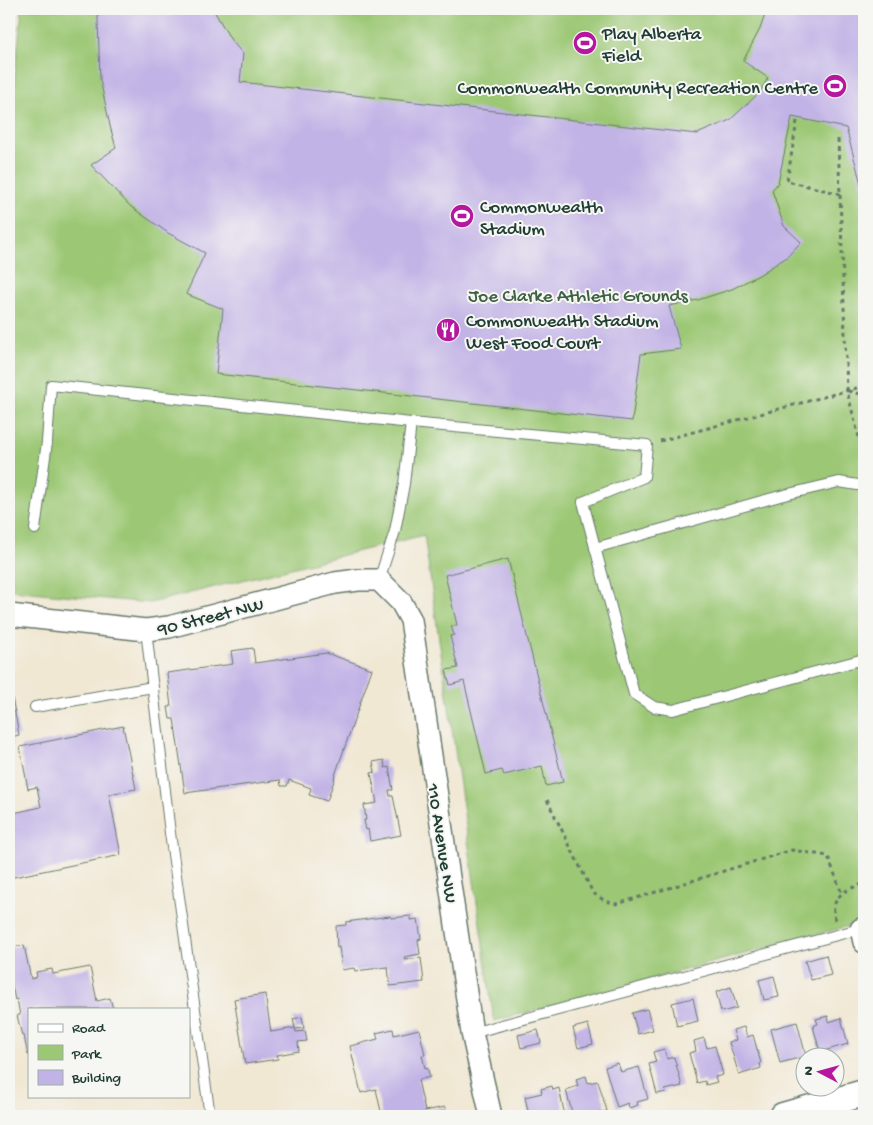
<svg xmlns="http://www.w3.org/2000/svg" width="873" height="1125" font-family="'Gochi Hand',sans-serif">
  <rect width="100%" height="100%" fill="#f6f6f2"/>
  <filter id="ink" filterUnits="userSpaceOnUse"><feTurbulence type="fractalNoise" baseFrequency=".02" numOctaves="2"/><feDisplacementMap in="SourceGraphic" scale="10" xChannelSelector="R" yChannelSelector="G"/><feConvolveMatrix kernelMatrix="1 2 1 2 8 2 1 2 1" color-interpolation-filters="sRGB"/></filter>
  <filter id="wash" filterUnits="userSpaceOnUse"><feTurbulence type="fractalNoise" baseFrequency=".0096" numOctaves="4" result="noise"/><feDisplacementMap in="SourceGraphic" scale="20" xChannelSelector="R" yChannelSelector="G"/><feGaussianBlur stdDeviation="1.12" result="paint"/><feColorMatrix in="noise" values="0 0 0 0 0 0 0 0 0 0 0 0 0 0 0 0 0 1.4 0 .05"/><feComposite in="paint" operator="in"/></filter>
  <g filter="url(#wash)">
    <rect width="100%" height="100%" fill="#f1e8d4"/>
    <path fill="#9cc875" stroke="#5e8254" d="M22,9H864V922L494,1021L424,535L150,603L9,590V130Z"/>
    <g id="blocks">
      <g fill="#c2b3e6">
        <path d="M98,9H213L231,40L243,54L240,82L697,134L730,120L760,92L768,78L743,61L760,29L767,9H864V195L846,128L792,117L778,183L772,190L784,226L801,242L787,257L759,275L732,289L698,300L669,306L681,349L641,354L632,421L216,374L223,309L186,294L205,253L168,233L130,206L91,165L116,148L110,126L100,79L98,21Z"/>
        <path d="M508,559L563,782L546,786L542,766L504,775L502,770L486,774L464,681L450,685L446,670L458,668L450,636L454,635L451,626L457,625L445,575Z"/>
        <path d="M253,648L255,663L326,653L372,669L334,778H335L327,801L309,795L311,788L289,780L287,786H281L280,780L185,793L174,719H170L168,707H171L167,673L233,664L231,651Z"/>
        <path d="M9,686H10L19,735L11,737L12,746H9Z"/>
        <path d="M123,726L136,789L109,794L121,855L9,878V814L41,807L37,787L28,789L20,747Z"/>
        <path d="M384,760L385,768L389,767L393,790H389L390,796H393L401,835L370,841L368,829L366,830L364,820H366L364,805L377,803L371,773L375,772L373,762Z"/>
        <path d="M390,916L391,918L411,916V920L418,919L421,939L418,940L420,954L404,957L405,960L421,958L424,982L390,986L388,967L355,971L354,968L342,970L339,947L337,948L336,926L346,925V922Z"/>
        <path d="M24,945L31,979L37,977L36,972L52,969L53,974L90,967L97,1001L110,998L113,1009H29V1055H28L24,1036H22L17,1015H20L17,999L15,1000L9,971V948Z"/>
        <path d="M826,955L831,975L811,980L805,961Z"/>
        <path d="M774,976L779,997L764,1000L759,980Z"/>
        <path d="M731,987L737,1008L721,1012L716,992Z"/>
        <path d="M265,994L271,1032L295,1028L293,1019L302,1017L304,1028L295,1029L296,1032L305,1031L307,1041L298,1042L299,1051L277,1055L278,1059L245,1064L234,999Z"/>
        <path d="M693,998L698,1021L677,1026L672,1003Z"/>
        <path d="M647,1009L653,1030L638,1034L632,1013Z"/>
        <path d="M828,1016L829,1022L841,1018L848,1044L820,1052L813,1026L818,1024L816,1019Z"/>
        <path d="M797,1022L806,1056L780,1063L771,1029Z"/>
        <path d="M588,1024L593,1044L578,1048L573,1028Z"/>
        <path d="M744,1027L747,1037L753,1035L761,1063H760L761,1068L739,1075L729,1042L736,1040L733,1030Z"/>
        <path d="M393,1029L394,1035L419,1029L425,1055H422L425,1068L427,1067L430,1077L418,1080L425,1111L445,1107L447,1116H382L376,1089L361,1093L350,1046L378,1039L376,1033Z"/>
        <path d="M538,1030L541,1043L521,1048L518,1035Z"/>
        <path d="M704,1038L707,1048L715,1046L723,1075L715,1077L717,1082L706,1085L705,1081L697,1083L689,1053L696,1051L694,1041Z"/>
        <path d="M664,1049L667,1059L674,1057L682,1086L665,1090L666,1092L657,1094L649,1064L656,1062L653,1052Z"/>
        <path d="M618,1063L621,1072L639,1067L648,1099L637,1102L638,1105L629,1108L628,1103L617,1107L605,1067Z"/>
        <path d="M586,1076L588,1083L598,1081L607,1111L591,1115V1116H573L566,1090L578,1086L576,1079Z"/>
        <path d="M552,1086L553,1090L559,1088L565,1116H529L525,1097L542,1093L541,1089Z"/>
      </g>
    </g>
  </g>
  <g filter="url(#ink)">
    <use href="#blocks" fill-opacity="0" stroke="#68796c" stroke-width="1"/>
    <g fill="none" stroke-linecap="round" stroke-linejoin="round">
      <g stroke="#68796c" stroke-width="12">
        <g id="service">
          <path d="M35,529L47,442L51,385L411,423L647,445L644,477L583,502L634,694L654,707L673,710L864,659"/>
          <path d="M595,548L780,496L839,482L864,486"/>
          <path d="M379,580L395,531L404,484L411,423"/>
          <path d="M146,630L170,833L210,1116"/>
          <path d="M35,707L153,687"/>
          <path d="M472,1033L863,928"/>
        </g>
      </g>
      <g stroke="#68796c" stroke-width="24">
        <g id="minor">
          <path d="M9,615L146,630L169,627L335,583L358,580H379L401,602L411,620L472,1033L491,1116"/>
          <path d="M861,929L864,942"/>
        </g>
      </g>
      <g stroke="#68796c" stroke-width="29">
        <path id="tertiary" d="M783,1116L864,1093"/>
      </g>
      <g stroke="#68796c" stroke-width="3" stroke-dasharray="4 4" stroke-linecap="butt">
        <path d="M797,121L787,181L840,194"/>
        <path d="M838,139L847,391L864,457"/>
        <path d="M848,391L864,395"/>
        <path d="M660,441L864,386"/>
        <path d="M547,800L593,893L605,901L617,904L792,850L828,856L842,894"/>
        <path d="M835,920C829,897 845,889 864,884"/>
      </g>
      <use href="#service" stroke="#fff" stroke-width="10"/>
      <use href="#minor" stroke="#fff" stroke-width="21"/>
      <use href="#tertiary" stroke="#fff" stroke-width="26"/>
    </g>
  </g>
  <defs>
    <g id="stadium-disc" transform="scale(1.25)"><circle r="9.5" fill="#b5179e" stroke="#f6f6f2"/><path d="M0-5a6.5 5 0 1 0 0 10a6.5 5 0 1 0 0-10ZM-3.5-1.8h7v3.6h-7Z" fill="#fff"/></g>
    <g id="restaurant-disc" transform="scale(1.25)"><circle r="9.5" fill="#b5179e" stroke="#f6f6f2"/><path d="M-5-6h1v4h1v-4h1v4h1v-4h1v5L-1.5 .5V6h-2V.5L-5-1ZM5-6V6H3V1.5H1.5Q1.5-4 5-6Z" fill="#fff"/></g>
  </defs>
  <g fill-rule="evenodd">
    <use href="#stadium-disc" x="585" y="43"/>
    <use href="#stadium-disc" x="835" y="86"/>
    <use href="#stadium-disc" x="462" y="216"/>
    <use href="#restaurant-disc" x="448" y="330"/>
  </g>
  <g text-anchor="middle" stroke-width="4" stroke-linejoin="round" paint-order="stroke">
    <g font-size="19" fill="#1f3d34" stroke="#f6f6f2" text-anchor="start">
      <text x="602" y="39">Play Alberta<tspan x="602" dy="22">Field</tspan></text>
      <text x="818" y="93" text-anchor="end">Commonwealth Community Recreation Centre</text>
      <text x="480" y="212">Commonwealth<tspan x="480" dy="22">Stadium</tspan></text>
      <text x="466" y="326">Commonwealth Stadium<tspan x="466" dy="22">West Food Court</tspan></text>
    </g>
    <g font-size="19" fill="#3e6044" stroke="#f6f6f2">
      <text x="578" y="301">Joe Clarke Athletic Grounds</text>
    </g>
    <g font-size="19" fill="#1f3d34" stroke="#f6f6f2">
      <text transform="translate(210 615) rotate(-14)" y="7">90 Street NW</text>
      <text transform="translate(444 843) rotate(81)" y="7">110 Avenue NW</text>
    </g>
  </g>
  <rect width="873" height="1125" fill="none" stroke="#f6f6f2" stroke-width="30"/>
  <rect x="28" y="1008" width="162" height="90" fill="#f6f6f2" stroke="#a0aca6"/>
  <rect x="38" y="1024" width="25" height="8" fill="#ffffff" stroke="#a0aca6"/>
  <text x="72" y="1032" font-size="15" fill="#1f3d34">Road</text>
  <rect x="38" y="1045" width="25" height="15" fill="#9cc875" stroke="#a0aca6"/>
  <text x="72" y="1058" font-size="15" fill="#1f3d34">Park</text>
  <rect x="38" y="1070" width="25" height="15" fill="#c2b3e6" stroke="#a0aca6"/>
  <text x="72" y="1082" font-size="15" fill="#1f3d34">Building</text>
  <g transform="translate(820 1072) rotate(276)"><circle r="24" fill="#f6f6f2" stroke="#a0aca6"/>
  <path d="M0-4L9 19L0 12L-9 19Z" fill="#b5179e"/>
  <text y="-8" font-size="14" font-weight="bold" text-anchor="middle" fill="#1f3d34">N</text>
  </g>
</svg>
